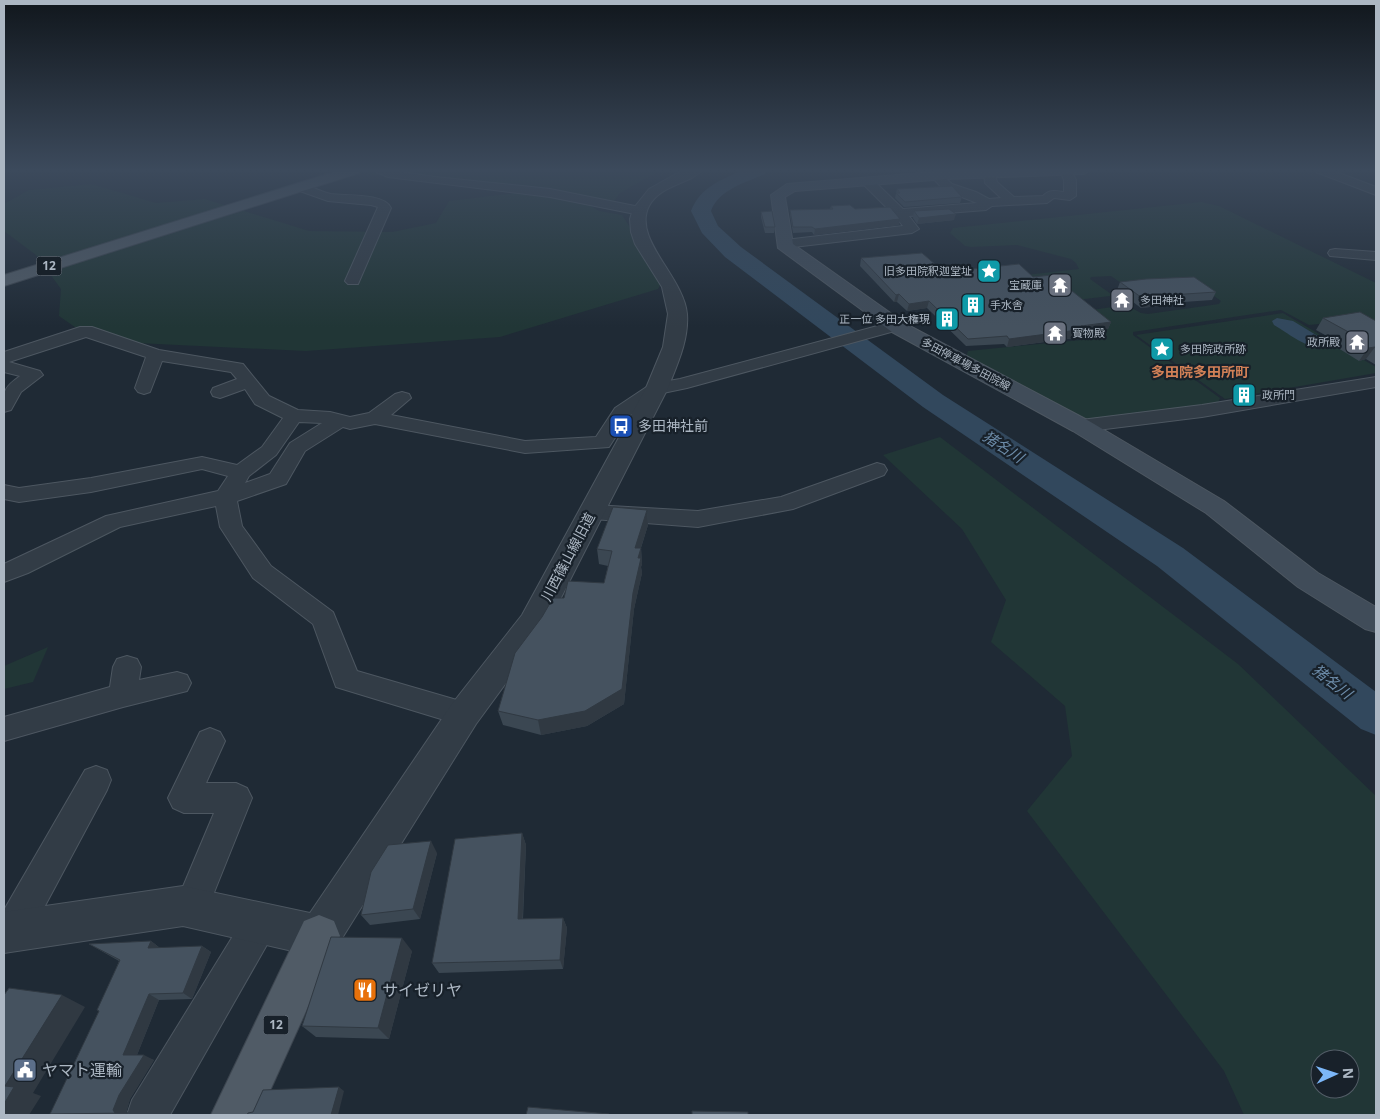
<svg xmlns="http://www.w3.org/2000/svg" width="1380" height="1119" font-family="'Noto Sans','Noto Sans JP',sans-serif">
  <rect width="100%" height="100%" fill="#1f2a35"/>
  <g fill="#213636" fill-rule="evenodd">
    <path d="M357,170H654L657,172L620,193L609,209L589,205L599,211L622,215L663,279L658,289L500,337L306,351L95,341L59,316L61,289L36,255L4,231V204L29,190L91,184L156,203L205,199L309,231L392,232L436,223L449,201L516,193L538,195L414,181L368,174Z"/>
    <path d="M1201,202L1219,206L1376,283V331L1347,321L1309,325L1281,310L1133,332V335L1220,398L1218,403L1089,420L1079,419L966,357L968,351L1091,339L1092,334L1070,315L1071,313L1126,305L1141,313L1148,314L1219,304L1221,301L1194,282L1124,285L1111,276L1091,277L1090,279L1111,294L1110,296L1060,302L1026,275L1079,269L1076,263L1071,259L1017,245L971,247L965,246L950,233L953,228Z"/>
    <path d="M1283,313L1376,367V373L1225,399L1136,335Z"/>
    <path d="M940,437L1238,664L1376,796V1115H1244L1224,1071L1027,811L1072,756L1065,706L991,642L1006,600L962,529L883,455ZM1320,1059H1350V1089H1320Z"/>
    <path d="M48,647L33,682L4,689V666Z"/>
  </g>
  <path fill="#32485d" d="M1277,318L1293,321L1331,344C1313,355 1290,334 1274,325L1272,321Z"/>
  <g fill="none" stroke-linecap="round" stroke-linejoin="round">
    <path fill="#32485d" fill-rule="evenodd" d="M744,170H768L765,174C746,182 718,190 711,211L718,226L741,247L943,395L1183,548L1376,692V735L1361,729L1157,566L923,407L725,257L702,233L691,211C701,186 721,180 744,170Z"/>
    <g stroke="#4d5761" stroke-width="2">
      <g id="minor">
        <path d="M372,170H388L435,177L550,189L640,207L646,211L640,215L550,197L388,177Z"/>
        <path d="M988,170L994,171L997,182L1014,197L1043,196C1049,189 1056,191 1064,192V180L1060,171L1071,170L1076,180V196L1070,200L1054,198L1047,203L992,206L986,210L909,216L919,229L912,233L785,248L778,244L785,240L903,226L895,216L863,184L861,181L863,178H871L903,209L977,203L944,190L930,175L936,171L940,173L952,184L976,192L989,199L1001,198L985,183L984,173Z"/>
        <path d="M1314,170H1331L1376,187V195L1316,172Z"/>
        <path d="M301,183C311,186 321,192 331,194C346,196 385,193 391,208L358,284H348L345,281L378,207L371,205L328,201L297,190L295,187Z"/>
        <path d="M1335,249L1376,252V260L1330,256L1328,253L1330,250Z"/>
        <path d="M896,321L902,323L904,326L902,329L687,388L663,393L629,416L609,447L525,453L375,424L350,429L343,427L305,451L286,484L237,501L242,526L271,566L333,612L357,671L474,705L478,714L474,723L464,726L336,687L313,624L253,578L220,527L216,506L120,527L28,573L4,582V564L106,516L218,491L228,476L202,469L91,492L19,502L4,499V485L19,488L91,478L202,457L237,465L262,447L283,418L255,404L245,389L220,398L213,396L211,392L213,388L237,379L231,372L162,361L150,392L144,394L138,392L135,388L146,357L86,337L9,362L40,371L43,375L21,392L11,410L4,412C4,391 2,389 20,376L4,372V352L80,327H92L159,350L243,364L269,396L298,410L330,412L350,417L369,413L395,394L402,392L409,394L411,398L391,415L525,441L596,437L615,408L651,384L680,379ZM299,422L322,423L290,443L270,474L245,483L249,476L276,455Z"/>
        <path d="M1376,377V387L1202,417L1081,432L1074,430L1071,426L1074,422L1081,420L1202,405Z"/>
        <path d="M877,463L884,465L887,470L884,475L793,509L698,527L593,519L585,517L582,512L585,507L593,505L698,511L781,497Z"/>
        <path d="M127,656L137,659L141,667L139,680L177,672L187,675L191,683L187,691L123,707L4,741V717L110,687L113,667L117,659Z"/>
        <path d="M210,728L220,732L225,741L206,783H236L247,788L252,798L203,920L191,925L179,920L174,908L214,813H184L173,808L168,798L200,732Z"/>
        <path d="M96,766L107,770L111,780L107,790L24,945L11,950L4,947V910L85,770Z"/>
        <path d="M261,904L273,910L279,922L273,934L170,1115H127L132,1100L249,910Z"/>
      </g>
    </g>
    <g stroke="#4d5761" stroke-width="2">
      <path id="tertiary" d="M683,170H702C691,184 661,184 649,206C632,239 684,277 687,314C689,340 677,365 668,388L544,631L476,724L334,951L319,957L183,926L4,953V912L183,886L310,913L452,704L522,615L646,388L663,347L668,314L662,287L635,244L631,232L630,219L633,209L649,189Z"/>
    </g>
    <g stroke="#4d5761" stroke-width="2">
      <path id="secondary" d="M1091,170L1084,174L946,179L795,191L785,197L793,244L906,324L1089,421L1224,501L1318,573L1376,607V632L1365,629L1298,587L1206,513L1073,431L892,332L778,248L771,195L787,184L946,171Z"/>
    </g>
    <g stroke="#3c454f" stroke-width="2">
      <g id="primary">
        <path d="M340,170H361L359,173L4,286V275Z"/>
        <path d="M319,915L334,921L340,936L259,1115H211L304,921Z"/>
      </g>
    </g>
    <use href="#minor" fill="#323c46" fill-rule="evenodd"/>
    <use href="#tertiary" fill="#323c46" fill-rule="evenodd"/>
    <use href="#secondary" fill="#404c59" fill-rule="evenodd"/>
    <use href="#primary" fill="#505b66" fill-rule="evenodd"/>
  </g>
  <g fill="#3b4752">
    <path d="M897,189L962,197L960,203L904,207L895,198Z"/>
    <path d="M831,206L855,209L899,225L814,235L812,232L793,233L790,215V210L830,209Z"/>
    <path d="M914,211L954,220L917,224L913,218Z"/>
    <path d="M761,212L775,227L774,233H765L761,217Z"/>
    <path d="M861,258L944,272L1033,277L1111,322L1108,329L1084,333L1082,337L1007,347L1004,344L966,346L927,308L907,311L897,302H894L860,266Z"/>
    <path d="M1120,282L1216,292L1212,300L1169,303L1168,305L1141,308L1117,290Z"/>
    <path d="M1323,318L1376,321V365L1366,359L1359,361L1338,348L1341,344L1316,330Z"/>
    <path d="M647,510L648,525L641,548L642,564L641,567L642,573L634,609L624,704L587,726L541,735L503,725L498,711L604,583L608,566L599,564L597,549Z"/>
    <path d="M522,833L526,845L523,919L563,918L567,928L563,969L439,973L432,963Z"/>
    <path d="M437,853L420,919L370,925L361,915Z"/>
    <path d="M151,941L160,948L202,946L211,952L192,999L159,1000L137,1055L154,1060L130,1099L126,1113L133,1115H53L50,1114L99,1011L119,961L89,944Z"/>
    <path d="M412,951L389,1039L316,1037L302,1026Z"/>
  </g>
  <g fill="#303942">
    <path d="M956,214L954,220L917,224L919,218Z"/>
    <path d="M900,219L899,225L814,235L815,229Z"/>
    <path d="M899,294L897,302H894L896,295Z"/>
    <path d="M1172,297L1168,305L1141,308L1145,300Z"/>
    <path d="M929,301L927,308L907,311L909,304Z"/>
    <path d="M1111,322L1108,329L1084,333L1082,337L1007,347L1009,339Z"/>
    <path d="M1375,347L1366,359L1359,361L1368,348Z"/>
    <path d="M647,510L648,525L636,563L635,548Z"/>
    <path d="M641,548L642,564L641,567L642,573L634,609L624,704L587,726L541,735L538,720L633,593L638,558Z"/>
    <path d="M522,833L526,845L522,929L518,919Z"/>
    <path d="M431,841L437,853L420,919L413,909Z"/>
    <path d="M563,918L567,928L563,969L560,960Z"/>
    <path d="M402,938L412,951L389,1039L378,1028Z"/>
    <path d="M151,941L160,948H148Z"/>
    <path d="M202,946L211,952L192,999L183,993Z"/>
    <path d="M149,994L159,1000L135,1060L123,1055Z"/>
    <path d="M62,995L85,1007L33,1093L41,1096L29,1115H4L5,1086Z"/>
    <path d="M144,1055L154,1060L130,1099L126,1113H115L113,1110L119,1095Z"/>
    <path d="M339,1087L344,1091L338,1115H331Z"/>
  </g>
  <g fill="#45525f" stroke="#303942">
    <path d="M952,186L962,197L905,202L896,193H900L897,189Z"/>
    <path d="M850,205L855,209L890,207L900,219L815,229L812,227H793L790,210L833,209L831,206Z"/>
    <path d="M949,209L956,214L919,218L914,211Z"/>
    <path d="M772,211L775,227H765L761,212Z"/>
    <path d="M922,253L944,272L1019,264L1033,277L1052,275L1111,322L1081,326L1085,329L1009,339L1007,336L968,339L929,301L909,304L899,294L896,295L861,258Z"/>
    <path d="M1194,277L1216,292L1170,295L1172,297L1145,300L1120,282L1146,279Z"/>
    <path d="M1360,312L1376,321V348L1375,347L1368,348L1346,336L1354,335L1323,318Z"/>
    <path d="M613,507L647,510L635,548H641L638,558H641L633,593L622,689L585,711L538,720L498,711L515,653L542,617L553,598H564L568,581L604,583L612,551L597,549Z"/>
    <path d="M522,833L518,919L563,918L560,960L432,963L455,839Z"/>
    <path d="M431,841L413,909L361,915L371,872L388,845Z"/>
    <path d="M331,937L402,938L378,1028L302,1026Z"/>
    <path d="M151,941L148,948L202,946L183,993L149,994L123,1055H144L119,1095L113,1110L115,1113H128L50,1114L99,1011L97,1010L120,960L89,944Z"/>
    <path d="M9,988L62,995L5,1086L14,1087L4,1104V995Z"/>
    <path d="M339,1087L331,1115H247L248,1113L253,1112L263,1090Z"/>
    <path d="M528,1107L609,1114V1115H526Z"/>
    <path d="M692,1111L748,1112V1115H692Z"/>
  </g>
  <linearGradient id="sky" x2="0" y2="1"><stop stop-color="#11171d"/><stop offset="0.52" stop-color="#3c4a5c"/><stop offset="1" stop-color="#3c4a5c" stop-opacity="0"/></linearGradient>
  <rect width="1380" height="327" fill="url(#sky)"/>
  <defs>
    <g id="sight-square" transform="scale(1.25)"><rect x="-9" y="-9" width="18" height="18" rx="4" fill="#0f9aa8" stroke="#18212a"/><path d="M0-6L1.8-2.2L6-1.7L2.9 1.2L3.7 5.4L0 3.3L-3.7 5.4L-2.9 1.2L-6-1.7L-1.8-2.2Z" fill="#fff"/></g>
    <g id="temple-square" transform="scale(1.25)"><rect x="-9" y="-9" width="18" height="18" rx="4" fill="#6b7280" stroke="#18212a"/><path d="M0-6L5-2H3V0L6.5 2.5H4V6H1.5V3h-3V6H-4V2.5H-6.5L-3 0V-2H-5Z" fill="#fff"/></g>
    <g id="building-square" transform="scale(1.25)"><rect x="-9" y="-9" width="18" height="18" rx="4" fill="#0f9aa8" stroke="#18212a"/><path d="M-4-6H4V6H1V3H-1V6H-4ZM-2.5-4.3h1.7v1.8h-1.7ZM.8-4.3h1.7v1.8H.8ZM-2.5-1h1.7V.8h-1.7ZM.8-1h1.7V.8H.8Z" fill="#fff"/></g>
    <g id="bus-square" transform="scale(1.25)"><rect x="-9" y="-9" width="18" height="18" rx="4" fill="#1a4fb4" stroke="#18212a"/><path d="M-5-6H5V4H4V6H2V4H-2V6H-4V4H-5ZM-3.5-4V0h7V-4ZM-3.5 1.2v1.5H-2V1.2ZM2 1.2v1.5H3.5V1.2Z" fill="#fff"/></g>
    <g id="restaurant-square" transform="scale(1.25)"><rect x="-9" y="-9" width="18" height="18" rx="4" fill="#e8710a" stroke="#18212a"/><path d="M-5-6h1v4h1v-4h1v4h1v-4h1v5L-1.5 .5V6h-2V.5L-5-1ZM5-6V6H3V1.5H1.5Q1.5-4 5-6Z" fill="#fff"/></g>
    <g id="civic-square" transform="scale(1.25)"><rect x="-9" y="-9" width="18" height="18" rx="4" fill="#5c6f8a" stroke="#18212a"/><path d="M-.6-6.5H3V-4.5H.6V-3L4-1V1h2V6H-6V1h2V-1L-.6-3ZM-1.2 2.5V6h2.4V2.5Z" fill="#fff"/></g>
  </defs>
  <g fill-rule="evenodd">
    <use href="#sight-square" x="989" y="271"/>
    <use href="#temple-square" x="1060" y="285"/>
    <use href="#temple-square" x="1122" y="300"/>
    <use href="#building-square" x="973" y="305"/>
    <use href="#building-square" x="947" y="319"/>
    <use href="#temple-square" x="1055" y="333"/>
    <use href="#temple-square" x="1357" y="342"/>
    <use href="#sight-square" x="1162" y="349"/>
    <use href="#building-square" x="1244" y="395"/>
    <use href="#bus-square" x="621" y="426"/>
    <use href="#restaurant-square" x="365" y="990"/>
    <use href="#civic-square" x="25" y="1070"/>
  </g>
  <g text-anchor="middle" stroke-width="4.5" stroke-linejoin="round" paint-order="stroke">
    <g font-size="11" fill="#acb7c3" stroke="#18212a" text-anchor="start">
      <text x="972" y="275" text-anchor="end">旧多田院釈迦堂址</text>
      <text x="1042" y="289" text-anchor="end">宝蔵庫</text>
      <text x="1140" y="304">多田神社</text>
      <text x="990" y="309">手水舎</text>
      <text x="930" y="323" text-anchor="end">正一位 多田大権現</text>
      <text x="1072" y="337">寳物殿</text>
      <text x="1340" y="346" text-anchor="end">政所殿</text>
      <text x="1180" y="353">多田院政所跡</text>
      <text x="1262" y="399">政所門</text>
    </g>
    <g font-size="11" fill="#acb7c3" stroke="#18212a">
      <text transform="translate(966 364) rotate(28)" y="4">多田停車場多田院線</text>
    </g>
    <g fill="#18212a" stroke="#808a95" stroke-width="1">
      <rect x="36.5" y="256.5" width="25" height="19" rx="4"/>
      <rect x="263.5" y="1015.5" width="25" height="19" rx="4"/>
    </g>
    <g font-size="12" font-weight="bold" fill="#acb7c3">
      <text x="49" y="270">12</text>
      <text x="276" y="1029">12</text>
    </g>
    <g font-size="14" font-weight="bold" fill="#d38157" stroke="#18212a">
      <text x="1200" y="377">多田院多田所町</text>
    </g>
    <g font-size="14" fill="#acb7c3" stroke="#18212a" text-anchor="start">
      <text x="638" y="431">多田神社前</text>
    </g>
    <g font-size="14" fill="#acb7c3" stroke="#18212a">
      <text transform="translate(568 557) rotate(-62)" y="5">川西篠山線旧道</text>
    </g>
    <g font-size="15" font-style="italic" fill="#6c8ba8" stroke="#18212a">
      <text transform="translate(1003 447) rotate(33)" y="5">猪名川</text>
      <text transform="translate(1332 682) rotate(38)" y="5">猪名川</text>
    </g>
    <g font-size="16" fill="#acb7c3" stroke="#18212a" text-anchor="start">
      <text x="382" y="996">サイゼリヤ</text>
      <text x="42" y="1076">ヤマト運輸</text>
    </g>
  </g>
  <rect width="1380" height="1119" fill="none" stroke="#acb7c3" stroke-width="10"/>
  <g transform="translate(1335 1074) rotate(87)"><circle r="24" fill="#18212a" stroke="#535d67"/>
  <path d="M0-4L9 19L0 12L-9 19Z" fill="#7cb7f8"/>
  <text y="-8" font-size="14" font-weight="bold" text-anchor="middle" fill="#acb7c3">N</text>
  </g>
</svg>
